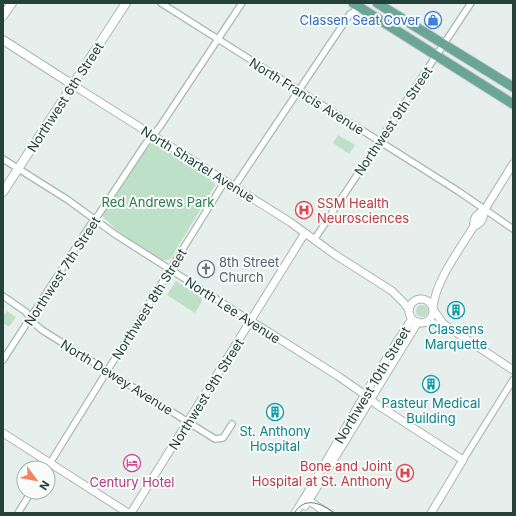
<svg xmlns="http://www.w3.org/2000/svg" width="516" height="516" font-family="Inter,sans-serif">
  <rect width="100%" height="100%" fill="#e6efeb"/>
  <g fill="#bfe0c8">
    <path d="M338,135L355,145L349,154L333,143Z"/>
    <path d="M155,143L211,178L215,185L171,258L168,260H162L122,235L102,216L148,145Z"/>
    <path d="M176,281L201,297L202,301L195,313L167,295Z"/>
    <circle cx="422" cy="311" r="6"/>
    <path d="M7,311L16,317L9,327L3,323V317Z"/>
  </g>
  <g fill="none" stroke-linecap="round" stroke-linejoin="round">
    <g stroke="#a8b8b2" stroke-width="8">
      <g id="minor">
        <path d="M161,3L458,191L513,229"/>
        <path d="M3,159L68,200L116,235L251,321"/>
        <path d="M234,187L350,14L356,10H362"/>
        <path d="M314,240L471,3"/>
        <path d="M3,296L26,312L35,324L42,330L215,439L223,438L232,424"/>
        <path d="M3,360L91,224L99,214L146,143L159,128L242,3"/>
        <path d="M463,460L513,380"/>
        <path d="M47,468L225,181"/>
        <path d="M18,513L31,492"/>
      </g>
    </g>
    <g stroke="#a8b8b2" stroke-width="9">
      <g id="tertiary">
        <path d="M73,85L290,222L334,254L392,291L404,303L409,310"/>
        <path d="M474,226C473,216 477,215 485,209L513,164"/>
        <circle cx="421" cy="311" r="12"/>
        <path d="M433,307C436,280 460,249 474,226C483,223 483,218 485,209"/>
        <path d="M433,309L442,322L445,325L513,370"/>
        <path d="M251,321L338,376L361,392L376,404L463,460L431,513"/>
        <path d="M426,322L435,324L446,330"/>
        <path d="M3,433L128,513"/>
        <path d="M328,469L418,322"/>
        <path d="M305,498L327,513"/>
        <path d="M305,506L321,481"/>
        <path d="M131,513L305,233"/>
        <path d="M295,513C336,449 369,381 412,319"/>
      </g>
    </g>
    <g stroke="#a4bbb3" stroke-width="10">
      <g id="secondary">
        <path d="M3,16L12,3"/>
        <path d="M3,40L73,85"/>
        <path d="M3,192L126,3"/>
      </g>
    </g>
    <g stroke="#c2cac8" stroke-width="11">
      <g id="primary">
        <path d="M353,3L513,104"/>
        <path d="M377,3L513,87"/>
      </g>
    </g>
    <use href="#minor" stroke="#fff" stroke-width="5.5"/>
    <use href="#tertiary" stroke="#fff" stroke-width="7"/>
    <use href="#secondary" stroke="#fff" stroke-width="8"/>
    <use href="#primary" stroke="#6aa596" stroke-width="9"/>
    <path stroke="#5f7d75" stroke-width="1" d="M294,513C306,495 321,504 335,513"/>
  </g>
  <defs>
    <g id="shop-ring" transform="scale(0.9)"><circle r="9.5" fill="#f7fbf9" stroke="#3f7fe0" stroke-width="1.5"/><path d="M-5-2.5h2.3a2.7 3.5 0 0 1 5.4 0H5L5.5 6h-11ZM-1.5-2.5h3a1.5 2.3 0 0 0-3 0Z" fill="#3f7fe0"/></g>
    <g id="hospital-ring" transform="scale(0.9)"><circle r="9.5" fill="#f7fbf9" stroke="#e0444e" stroke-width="1.5"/><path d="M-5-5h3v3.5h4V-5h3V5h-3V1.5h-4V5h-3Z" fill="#e0444e"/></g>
    <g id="church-ring" transform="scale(0.9)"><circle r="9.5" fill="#f7fbf9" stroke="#6b7280" stroke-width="1.5"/><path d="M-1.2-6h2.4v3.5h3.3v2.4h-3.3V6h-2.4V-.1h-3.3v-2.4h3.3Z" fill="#6b7280"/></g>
    <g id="building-ring" transform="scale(0.9)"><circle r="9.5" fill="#f7fbf9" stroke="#0f9aa8" stroke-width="1.5"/><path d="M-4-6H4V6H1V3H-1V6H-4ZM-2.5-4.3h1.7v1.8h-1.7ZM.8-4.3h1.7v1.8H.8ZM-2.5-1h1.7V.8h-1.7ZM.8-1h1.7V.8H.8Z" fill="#0f9aa8"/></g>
    <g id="hotel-ring" transform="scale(0.9)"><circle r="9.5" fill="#f7fbf9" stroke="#d1479c" stroke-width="1.5"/><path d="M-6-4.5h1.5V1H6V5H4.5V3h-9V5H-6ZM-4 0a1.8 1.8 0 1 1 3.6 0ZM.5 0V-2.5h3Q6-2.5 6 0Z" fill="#d1479c"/></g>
  </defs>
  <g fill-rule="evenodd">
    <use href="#shop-ring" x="433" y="20"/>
    <use href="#hospital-ring" x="304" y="210"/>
    <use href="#church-ring" x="206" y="269"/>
    <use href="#building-ring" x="456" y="310"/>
    <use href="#building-ring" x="431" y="384"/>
    <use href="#building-ring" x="275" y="412"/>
    <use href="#hotel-ring" x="132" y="463"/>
    <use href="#hospital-ring" x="405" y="473"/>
  </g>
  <g text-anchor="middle" stroke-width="4" stroke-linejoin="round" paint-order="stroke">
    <g font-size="13" fill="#366cbe" stroke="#f7fbf9" text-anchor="end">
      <text x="420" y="25">Classen Seat Cover</text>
    </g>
    <g font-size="13" fill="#24423a" stroke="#f7fbf9">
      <text transform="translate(307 96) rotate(32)" y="5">North Francis Avenue</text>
      <text transform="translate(65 97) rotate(-57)" y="5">Northwest 6th Street</text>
      <text transform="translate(393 121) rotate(-56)" y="5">Northwest 9th Street</text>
      <text transform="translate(198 164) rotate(32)" y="5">North Shartel Avenue</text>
      <text transform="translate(62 271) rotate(-57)" y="5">Northwest 7th Street</text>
      <text transform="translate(149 304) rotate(-58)" y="5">Northwest 8th Street</text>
      <text transform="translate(233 310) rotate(33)" y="5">North Lee Avenue</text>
      <text transform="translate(117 377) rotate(32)" y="5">North Dewey Avenue</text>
      <text transform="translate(372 385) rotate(-59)" y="5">Northwest 10th Street</text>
      <text transform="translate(206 394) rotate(-58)" y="5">Northwest 9th Street</text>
    </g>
    <g font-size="13" fill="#2d7a4b" stroke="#f7fbf9">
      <text x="158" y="207">Red Andrews Park</text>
    </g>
    <g font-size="13" fill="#be3a42" stroke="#f7fbf9" text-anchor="start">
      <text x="317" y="208">SSM Health<tspan x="317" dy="15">Neurosciences</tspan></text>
      <text x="392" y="471" text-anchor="end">Bone and Joint<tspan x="392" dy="15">Hospital at St. Anthony</tspan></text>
    </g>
    <g font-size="13" fill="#5b616d" stroke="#f7fbf9" text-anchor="start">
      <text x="219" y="267">8th Street<tspan x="219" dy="15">Church</tspan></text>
    </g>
    <g font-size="13" fill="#0d838f" stroke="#f7fbf9">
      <text x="456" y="334">Classens<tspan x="456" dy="15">Marquette</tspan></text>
      <text x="431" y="408">Pasteur Medical<tspan x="431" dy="15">Building</tspan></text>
      <text x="275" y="436">St. Anthony<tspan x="275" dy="15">Hospital</tspan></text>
    </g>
    <g font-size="13" fill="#b23c85" stroke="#f7fbf9">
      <text x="132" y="487">Century Hotel</text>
    </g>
  </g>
  <rect width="516" height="516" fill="none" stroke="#24423a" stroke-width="8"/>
  <g transform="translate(36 480) rotate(122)"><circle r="19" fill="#f7fbf9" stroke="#a3b1ad"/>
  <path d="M0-3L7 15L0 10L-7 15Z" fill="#f4845f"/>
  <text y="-6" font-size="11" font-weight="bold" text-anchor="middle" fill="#24423a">N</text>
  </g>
</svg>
